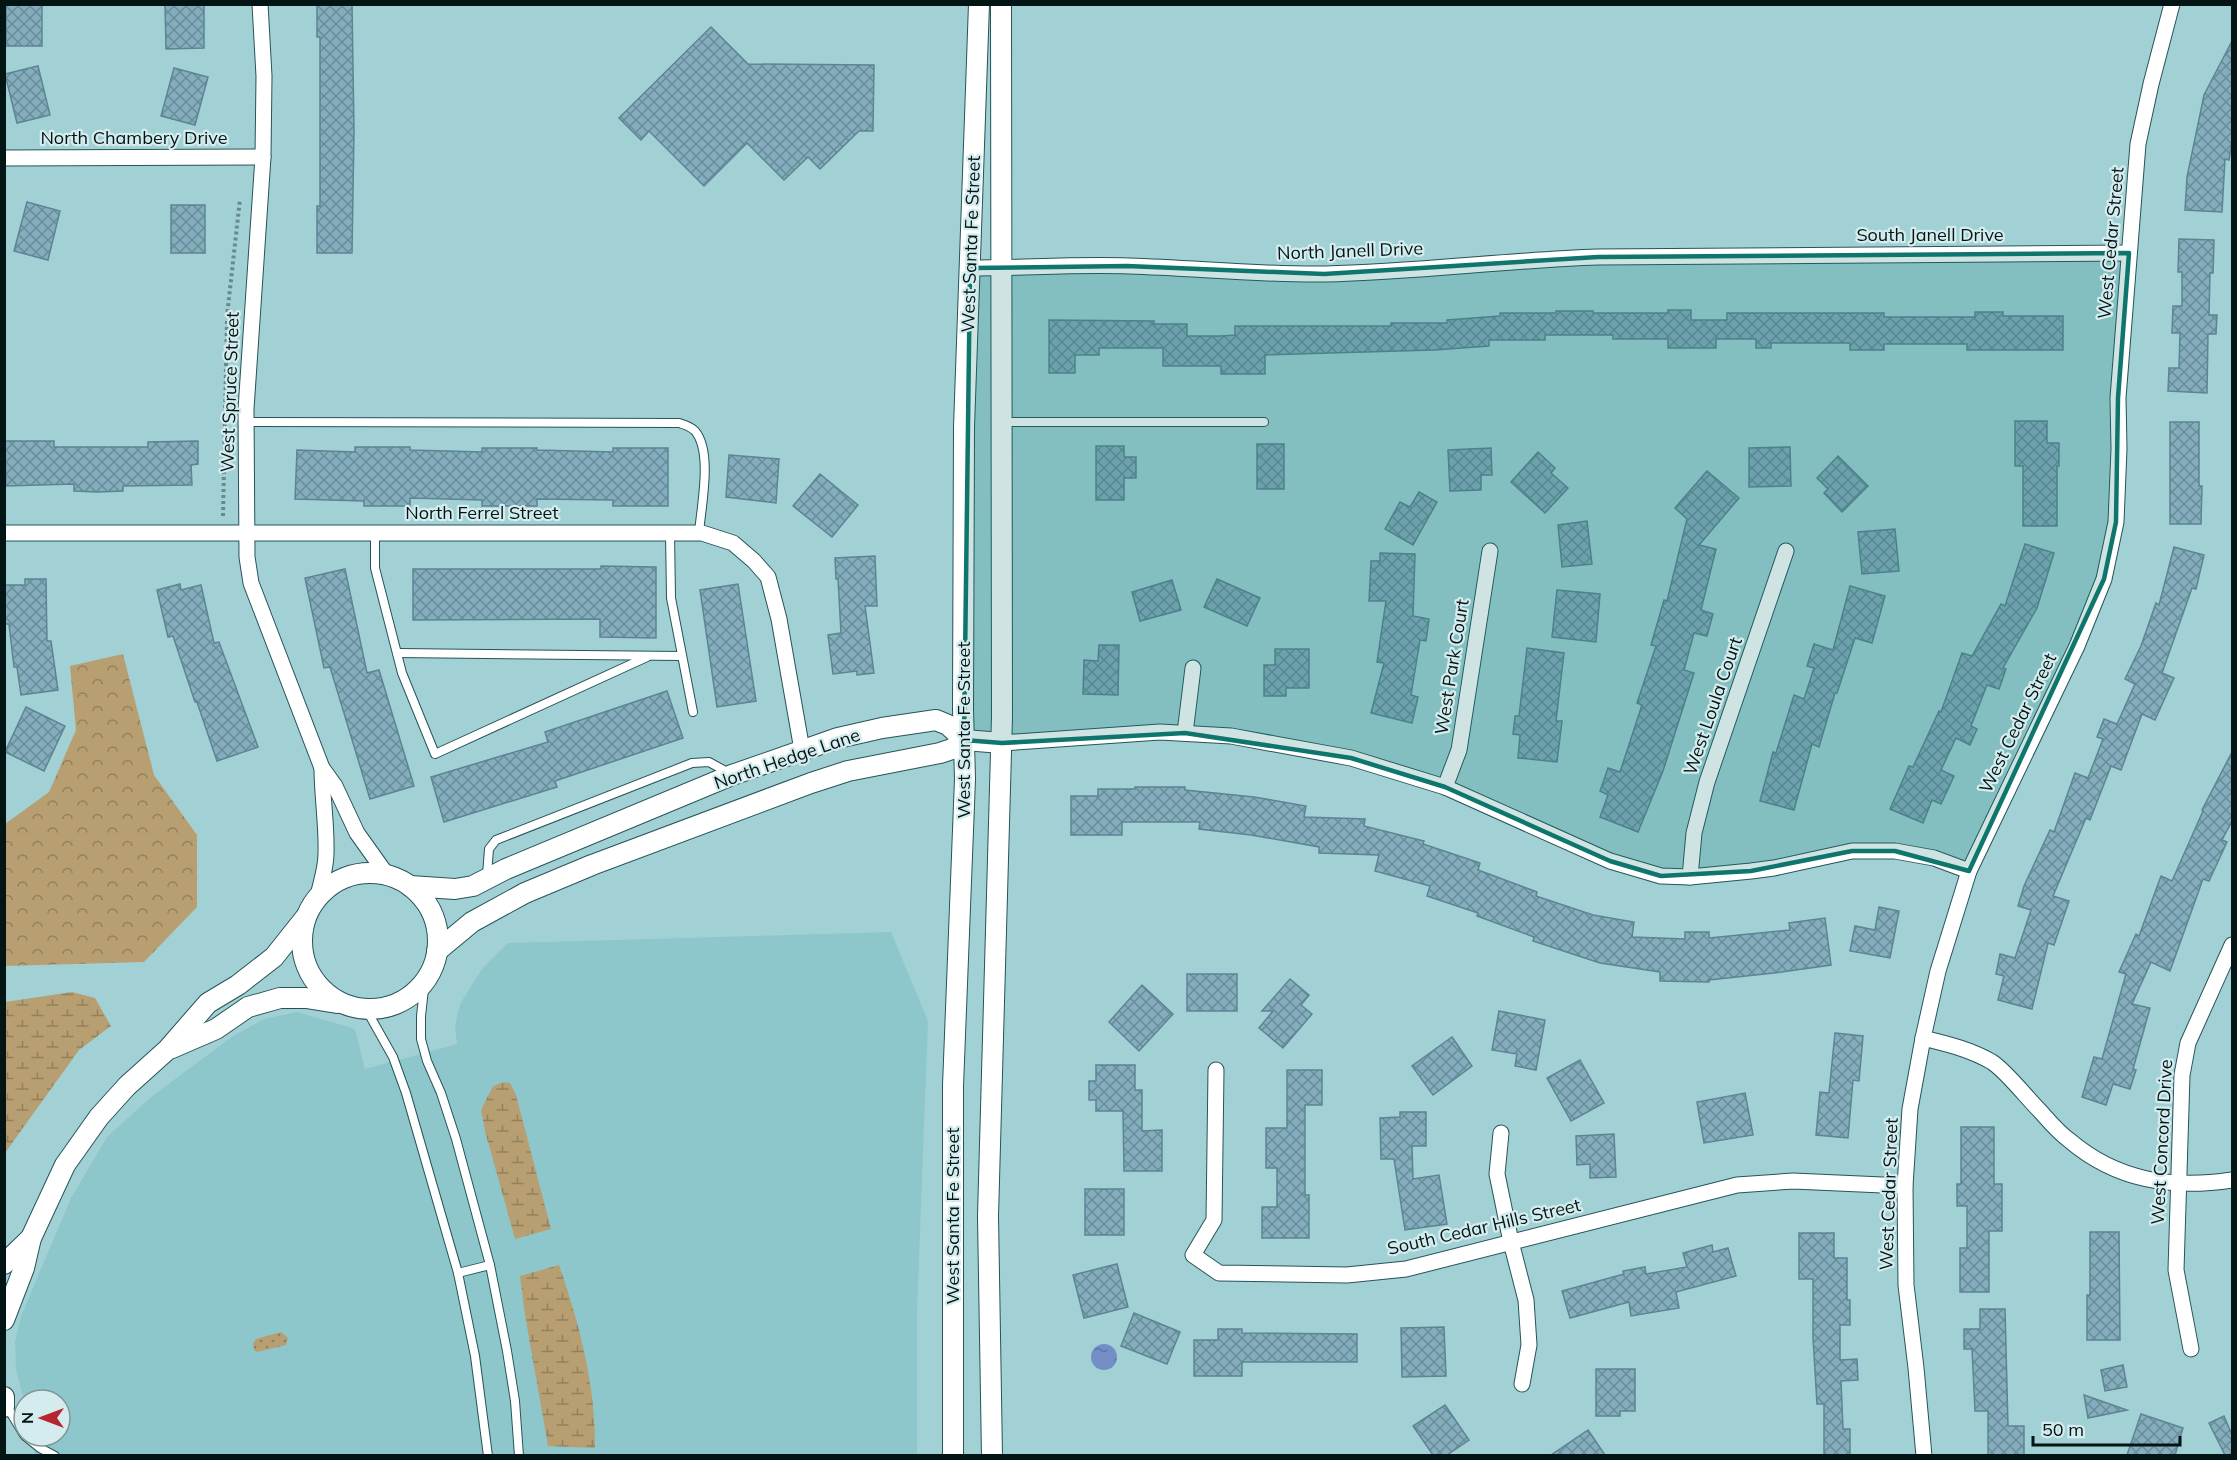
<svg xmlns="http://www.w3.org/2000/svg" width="2237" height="1460" font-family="Mulish,sans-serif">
  <defs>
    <pattern id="green-dots" width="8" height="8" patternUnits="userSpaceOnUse" patternTransform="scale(1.5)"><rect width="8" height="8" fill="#b79f72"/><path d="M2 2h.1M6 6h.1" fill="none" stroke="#93805c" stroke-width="1.8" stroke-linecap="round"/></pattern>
    <pattern id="forest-crowns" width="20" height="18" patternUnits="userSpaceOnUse" patternTransform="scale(1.5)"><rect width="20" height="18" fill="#b79f72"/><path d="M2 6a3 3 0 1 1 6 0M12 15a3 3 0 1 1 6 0" fill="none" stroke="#93805c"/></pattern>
    <pattern id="wetland-marsh" width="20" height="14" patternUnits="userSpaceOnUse" patternTransform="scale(1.5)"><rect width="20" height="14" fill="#b79f72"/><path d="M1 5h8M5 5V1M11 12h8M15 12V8" fill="none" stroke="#93805c"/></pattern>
    <pattern id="water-ripples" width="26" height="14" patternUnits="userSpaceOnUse" patternTransform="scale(1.5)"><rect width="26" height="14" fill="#738ec4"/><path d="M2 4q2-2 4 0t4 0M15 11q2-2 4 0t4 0" fill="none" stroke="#5c739e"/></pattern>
    <pattern id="building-cross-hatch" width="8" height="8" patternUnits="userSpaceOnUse" patternTransform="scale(1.5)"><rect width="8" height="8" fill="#84adbd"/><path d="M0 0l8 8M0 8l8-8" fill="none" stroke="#6a8c98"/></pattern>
  </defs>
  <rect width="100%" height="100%" fill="#a1d1d5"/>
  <path fill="#8dc7cc" d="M891,932L928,1021L917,1313V1455H33L45,1436H60V1400H24L16,1370L15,1342L21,1316L71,1198L107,1137L151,1097L233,1036L264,1019L297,1012L355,1029L365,1069L457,1044L455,1027L460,1004L482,969L508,943Z"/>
  <path fill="url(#green-dots)" d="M281,1332L288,1338L286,1345L257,1352L254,1350L253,1343L256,1339Z"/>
  <path fill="url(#forest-crowns)" d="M123,654L154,775L197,835V907L144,962L5,966V824L49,792L76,730L70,666Z"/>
  <g fill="url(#wetland-marsh)">
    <path d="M72,992L95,998L111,1026L79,1050L5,1153V1002Z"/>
    <path d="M504,1082L510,1083L516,1095L551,1229L515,1239L485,1131L481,1110L493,1086Z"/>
    <path d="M559,1265C580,1326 595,1383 595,1448L548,1446L525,1315L520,1276Z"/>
  </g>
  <circle fill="url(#water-ripples)" cx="1104" cy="1357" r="13"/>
  <g fill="url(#building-cross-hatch)" stroke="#5c8493" stroke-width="1.5">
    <rect x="6" y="4" width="36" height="42"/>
    <path d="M165,4H204V48L166,49Z"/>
    <path d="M317,4H352L354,130L352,253H317V206H320V37H317Z"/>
    <path d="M711,27L748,64L874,65L873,131H859L820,169L808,157L784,180L747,143L704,186L649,131L641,140L619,118Z"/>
    <path d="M2232,41V141L2229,160L2225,159L2222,212L2185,210L2187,177L2204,95Z"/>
    <path d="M38,66L50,115L17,123L5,74Z"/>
    <path d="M174,68L208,77L195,125L161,116Z"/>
    <path d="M27,202L60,211L48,260L14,251Z"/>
    <rect x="171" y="205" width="34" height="48"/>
    <path d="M2179,239L2214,240L2213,273H2210L2209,315H2217L2216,334H2208L2207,393L2168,391L2169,368H2179L2180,333H2172L2173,306H2182V272H2178Z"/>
    <path d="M1668,310H1691V320H1727V313H1884V317H1975V312H2003V316H2063V350H1967V344H1884V350H1850V343H1771V348H1756V339H1716V348H1668V339H1613V335H1545V340H1489V346L1434,350L1265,355V374H1221V366H1163V348H1099V355H1075V373H1049V320L1154,321V324H1187V336H1221L1235,335V326H1391V323H1447V320L1500,316V313H1556V311H1593V313H1668Z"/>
    <path d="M2015,421H2047V443H2059V466H2057V526H2023V466H2015Z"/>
    <path d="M2170,422H2199V486H2202L2201,524H2170Z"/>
    <path d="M5,441H54V447H148V442L198,441V464L191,465L192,485L123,486V491L98,492L74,491V484L6,486Z"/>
    <rect x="1257" y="444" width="27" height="45"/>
    <path d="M1096,446H1124V457H1136V478H1124V500H1096Z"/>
    <path d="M355,447H410V450L482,452V448H537V450L613,452V448H668V506H613V500L537,499V506H482V500L410,498V506H364V501L295,499L297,450L355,452Z"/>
    <path d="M1790,447L1791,486L1749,487V448Z"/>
    <path d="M1491,448L1492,475H1481V490L1450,491L1448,450Z"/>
    <path d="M1538,452L1555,468L1551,473L1568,488L1545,513L1511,482Z"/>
    <path d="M729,455L779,459L776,503L726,497Z"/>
    <path d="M1838,456L1868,486L1842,512L1824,493L1828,489L1817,478Z"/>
    <path d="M1707,471L1739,498L1699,545L1716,549L1701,610L1713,614L1707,636L1694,633L1684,670L1694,673L1663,771L1638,832L1600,817L1608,795L1600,791L1608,768L1620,772L1642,705L1637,703L1656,646L1651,645L1664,600L1667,601L1687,519L1675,508Z"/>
    <path d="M820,474L858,505L832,537L793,506Z"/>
    <path d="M1419,492L1437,502L1413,545L1385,529L1400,502L1410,507Z"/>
    <path d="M1587,521L1592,564L1562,567L1558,525Z"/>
    <path d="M1895,529L1899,571L1862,574L1858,532Z"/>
    <path d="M2025,544L2054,553L2037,608L2003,668L2006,669L1999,689L1987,685L1971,726L1977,729L1970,745L1956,738L1941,770L1954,776L1941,804L1932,800L1923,823L1890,809L1909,766L1913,767L1939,711L1941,712L1962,653L1972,656L2001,604L2005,606Z"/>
    <path d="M2174,547L2204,555L2196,589L2192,588L2162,673L2174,678L2155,720L2142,714L2121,770L2111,766L2090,820L2086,818L2053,896L2069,901L2054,945L2048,943L2032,1009L1998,1000L2004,976L1996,974L2000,954L2015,958L2031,910L2018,906L2024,886L2050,830L2054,832L2075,773L2088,778L2103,739L2097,737L2104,719L2117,724L2135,684L2125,679L2141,646L2156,603L2159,605Z"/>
    <path d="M1380,553L1415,554L1413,616L1429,619L1426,641L1420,640L1411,695L1418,697L1412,723L1371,713L1384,663L1377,662L1386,601H1369L1371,561H1380Z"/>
    <path d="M875,556L877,606H865L874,673L857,675V671L833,674L828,635L841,633L838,579H836L835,558Z"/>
    <path d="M601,566L656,567V638L600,637V619L413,620V569H601Z"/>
    <path d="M345,569L367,673L379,670L414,786L370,799L330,667L324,668L305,578Z"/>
    <path d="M25,579H46L47,641H51L58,690L21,695L17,667H14L9,624H4V585H25Z"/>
    <path d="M1217,579L1260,598L1247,626L1204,607Z"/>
    <path d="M1172,580L1181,610L1140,621L1132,592Z"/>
    <path d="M180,584L181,590L201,585L214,643L219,642L258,747L217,761L197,702H195L173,636L168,637L157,590Z"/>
    <path d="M738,584L756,701L717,707L700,590Z"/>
    <path d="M1850,586L1885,596L1872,643L1855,638L1837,693H1835L1819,747L1812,744L1794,810L1760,801L1773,752L1776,753L1794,695L1804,699L1814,668L1807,666L1814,644L1833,650Z"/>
    <path d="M1557,590L1600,594L1596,642L1552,637Z"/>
    <path d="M1099,645H1119L1118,695L1083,694L1084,660L1098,661Z"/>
    <path d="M1527,648L1564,653L1556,721H1562L1557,762L1518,758L1520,735L1513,734L1515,716H1519Z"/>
    <path d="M1275,649H1309V688H1286V696H1264V665H1275Z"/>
    <path d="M667,691L683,738L555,781L557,787L444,822L431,777L548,742L545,732Z"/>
    <path d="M26,707L65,726L44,771L5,752Z"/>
    <path d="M2232,752V821L2222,840L2227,842L2209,881L2203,879L2170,971L2151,962L2132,1004L2150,1008L2133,1069L2136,1070L2130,1089L2113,1084L2106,1105L2082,1097L2094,1057L2102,1059L2126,974L2119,972L2136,934L2139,936L2161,876L2172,881L2203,811L2202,810Z"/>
    <path d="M1135,787H1185V790L1254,797L1306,806L1304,817L1365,819L1364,826L1424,841L1423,844L1480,863L1478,870L1537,892L1536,896L1593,915L1634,922L1632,937L1685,939V932H1709V938L1790,930L1789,923L1825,918L1831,965L1774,973L1709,980V982L1660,981V972L1600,963L1533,941L1534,937L1477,916L1478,913L1427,896L1430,886L1375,871L1379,855L1319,853V847L1251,835L1199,829L1200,822H1122V835H1071V796H1098V789H1135Z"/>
    <path d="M1879,907L1899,911L1890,958L1850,951L1855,926L1875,930Z"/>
    <rect x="1187" y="974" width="50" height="37"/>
    <path d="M1290,979L1309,995L1301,1005L1312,1014L1283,1048L1259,1028L1273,1011H1262Z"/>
    <path d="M1142,985L1173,1014L1139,1051L1109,1022Z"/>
    <path d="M1499,1011L1545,1020L1536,1070L1515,1066L1517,1054L1492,1050Z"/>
    <path d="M1835,1033L1863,1036L1859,1081L1853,1080L1848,1138L1816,1135L1820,1092L1829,1093Z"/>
    <path d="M1452,1037L1472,1066L1433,1095L1412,1066Z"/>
    <path d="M1580,1060L1604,1103L1571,1121L1547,1078Z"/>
    <path d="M1096,1065H1135V1090H1142V1131L1162,1130V1171H1124L1123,1111H1096V1100H1089V1081H1096Z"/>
    <path d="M1287,1070H1322V1105H1305V1195H1309V1238H1262V1207H1277V1168H1266V1128H1287Z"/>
    <path d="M1745,1093L1753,1135L1704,1143L1697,1102Z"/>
    <path d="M1400,1112H1426V1146H1412L1413,1179L1439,1175L1447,1224L1405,1230L1394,1159H1381L1380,1118L1400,1117Z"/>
    <path d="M1961,1127H1994V1184H2002V1231H1989V1292H1960V1248H1967V1206H1957V1184H1961Z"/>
    <path d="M1614,1134L1616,1177L1590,1178V1164L1577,1165L1576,1136Z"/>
    <rect x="1085" y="1189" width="39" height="46"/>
    <path d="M2090,1232H2119L2120,1340H2087V1295H2090Z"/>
    <path d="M1799,1233H1834V1258H1847V1300H1850V1325H1840V1360L1857,1359L1858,1380L1841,1381L1843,1429H1850V1455H1824V1404H1817L1813,1338V1279H1799Z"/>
    <path d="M1712,1245L1713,1252L1728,1248L1736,1276L1676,1292L1679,1308L1631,1316L1629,1302L1570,1318L1562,1291L1624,1274L1623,1271L1645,1267L1646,1274L1687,1267L1683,1253Z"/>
    <path d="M1117,1264L1128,1307L1084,1318L1073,1275Z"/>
    <path d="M1980,1309H2005L2008,1426H2024V1455H1988V1411H1975L1972,1349H1964V1329H1980Z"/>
    <path d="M1134,1313L1180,1332L1167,1364L1121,1346Z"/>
    <path d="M1444,1327L1446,1376L1402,1377L1401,1328Z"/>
    <path d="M1218,1329H1242V1333L1357,1334V1362H1242V1376H1194V1340H1218Z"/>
    <path d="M2123,1365L2127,1387L2105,1391L2101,1370Z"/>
    <path d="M1596,1369H1635V1411H1620V1416H1596Z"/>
    <path d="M2084,1395L2127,1410L2088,1418Z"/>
    <path d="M1445,1405L1469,1440L1447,1455H1433L1413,1426Z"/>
    <path d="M2141,1414L2183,1428L2175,1455H2127Z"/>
    <path d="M2224,1416L2232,1435V1455H2225L2209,1423Z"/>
    <path d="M1588,1430L1605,1455H1551Z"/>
  </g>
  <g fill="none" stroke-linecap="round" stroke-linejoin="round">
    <g stroke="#265458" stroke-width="10">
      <g id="service">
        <path d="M246,422L679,423C685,425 690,426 695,431C713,452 701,507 699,533"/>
        <path d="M1003,422H1264"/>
        <path d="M375,532V568L402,673L435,754L647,657"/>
        <path d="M670,533L671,598L693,712"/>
        <path d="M397,653L682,656"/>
        <path d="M487,875L489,849L496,840L692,763L709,762L729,773"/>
        <path d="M425,980L421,1016V1039L427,1061L441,1093L456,1139L490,1265L507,1351L515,1401L519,1456"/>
        <path d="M366,1009L393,1057L406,1093L458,1273L475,1356L488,1456"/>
        <path d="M458,1273L490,1265"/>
        <path d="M6,1405L24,1435"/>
        <path d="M25,1436L40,1448L55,1456"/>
      </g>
    </g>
    <g stroke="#265458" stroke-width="17">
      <g id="minor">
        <path d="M260,4L264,76L263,157L246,409L247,557L251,583L322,768L335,786L357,833L387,875"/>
        <path d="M4,158L263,157"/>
        <path d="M970,268C1023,268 1077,264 1129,266C1195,268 1260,275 1325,274C1417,272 1507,260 1598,257L2129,253"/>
        <path d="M4,533H702L733,543L754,561L768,577L779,619L802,750"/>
        <path d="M1185,733L1193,668"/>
        <path d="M1002,743L1160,732L1231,736L1351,758L1445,787L1610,861L1661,876L1690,877L1751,871L1774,868L1852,851H1895L1934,858L1969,871"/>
        <path d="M1445,787L1459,750L1490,551"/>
        <path d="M1690,877L1694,833L1707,782L1786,551"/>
        <path d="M318,896C321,882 326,868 326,854C327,825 322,797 322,768"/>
        <path d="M1923,1038C1947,1044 1970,1049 1992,1062C2006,1071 2027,1098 2040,1111C2049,1121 2058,1132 2069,1140C2117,1181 2172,1189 2232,1180"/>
        <path d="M1216,1070L1214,1220L1193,1255L1219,1273L1347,1275L1406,1269L1737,1185L1793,1181L1905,1186"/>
        <path d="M1501,1133L1497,1174L1511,1242L1526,1300L1529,1345L1522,1384"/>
        <path d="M2191,1349L2176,1270L2182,1075L2188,1043L2232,945"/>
        <path d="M1924,1456L1916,1368L1906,1285L1905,1186L1910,1109L1923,1038L1938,971L1969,871L2077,646L2104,579L2116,522L2119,449L2118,398L2138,144L2151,84L2172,4"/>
      </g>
    </g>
    <g stroke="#265458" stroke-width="22">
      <g id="tertiary">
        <path d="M964,740L1002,743"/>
        <circle cx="370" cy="941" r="68"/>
        <path d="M410,886L455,889L473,886L506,869L732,775L838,738L882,728L936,720L948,725L964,740"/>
        <path d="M437,951L472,922L525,893L592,865L811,783L848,771L940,753L952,749L964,740"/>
        <path d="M172,1048L216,1029L248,1007L280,998H306L337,1003"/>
        <path d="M4,1264L31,1238"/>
        <path d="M4,1320L24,1268L31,1238L65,1165L99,1117L127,1086L167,1050L208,1003L238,985L274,957L305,918"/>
        <path d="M4,1397V1407"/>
        <path d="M953,1456V1086L965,779L963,709L964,427L979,4"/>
        <path d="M992,1456L988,1216L1002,716L1001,4"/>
      </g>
    </g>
    <path stroke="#668b8e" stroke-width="4" stroke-dasharray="3 3" stroke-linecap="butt" d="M223,516L227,316L240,199"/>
    <use href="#service" stroke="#fff" stroke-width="8"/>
    <use href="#minor" stroke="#fff" stroke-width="15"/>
    <use href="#tertiary" stroke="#fff" stroke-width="20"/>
  </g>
  <path fill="#0f766e" fill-opacity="0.2" stroke="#0f766e" stroke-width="4.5" stroke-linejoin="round" d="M2129,253L2118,398L2116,522L2104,579L1969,871L1895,851H1852L1751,871L1661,876L1610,861L1445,787L1351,758L1185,733L1002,743L964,740L970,268L1127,266L1324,274L1598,257Z"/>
  <g text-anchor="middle" stroke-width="4.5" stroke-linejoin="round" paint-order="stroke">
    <g font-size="18" fill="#031415" stroke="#d5ecee">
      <text x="134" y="144">North Chambery Drive</text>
      <text x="1930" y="241">South Janell Drive</text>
      <text transform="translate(2111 243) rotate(-85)" y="6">West Cedar Street</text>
      <text transform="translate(971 244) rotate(-88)" y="6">West Santa Fe Street</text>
      <text transform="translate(1350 251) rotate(-2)" y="6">North Janell Drive</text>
      <text transform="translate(230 392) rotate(-88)" y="6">West Spruce Street</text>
      <text x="482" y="519">North Ferrel Street</text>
      <text transform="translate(1452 667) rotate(-81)" y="6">West Park Court</text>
      <text transform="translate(1713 706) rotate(-71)" y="6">West Loula Court</text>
      <text transform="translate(2018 723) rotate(-64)" y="6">West Cedar Street</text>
      <text transform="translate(964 730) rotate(-90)" y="6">West Santa Fe Street</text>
      <text transform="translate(787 759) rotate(-19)" y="6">North Hedge Lane</text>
      <text transform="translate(2162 1142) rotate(-87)" y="6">West Concord Drive</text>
      <text transform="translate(1889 1194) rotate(-88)" y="6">West Cedar Street</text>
      <text transform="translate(953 1216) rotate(-90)" y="6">West Santa Fe Street</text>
      <text transform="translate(1484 1227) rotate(-13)" y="6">South Cedar Hills Street</text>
    </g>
  </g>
  <rect width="2237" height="1460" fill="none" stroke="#031415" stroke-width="12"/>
  <g transform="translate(42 1418) rotate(270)"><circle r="28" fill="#d5ecee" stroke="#819697" stroke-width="1.5"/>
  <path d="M0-4.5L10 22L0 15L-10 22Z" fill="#b62530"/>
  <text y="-9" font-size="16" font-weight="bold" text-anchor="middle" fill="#031415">N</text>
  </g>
  <path d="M2033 1436v9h147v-9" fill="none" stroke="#031415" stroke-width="3"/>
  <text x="2042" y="1436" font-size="18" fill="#031415" stroke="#d5ecee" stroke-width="4.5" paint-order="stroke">50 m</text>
</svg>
